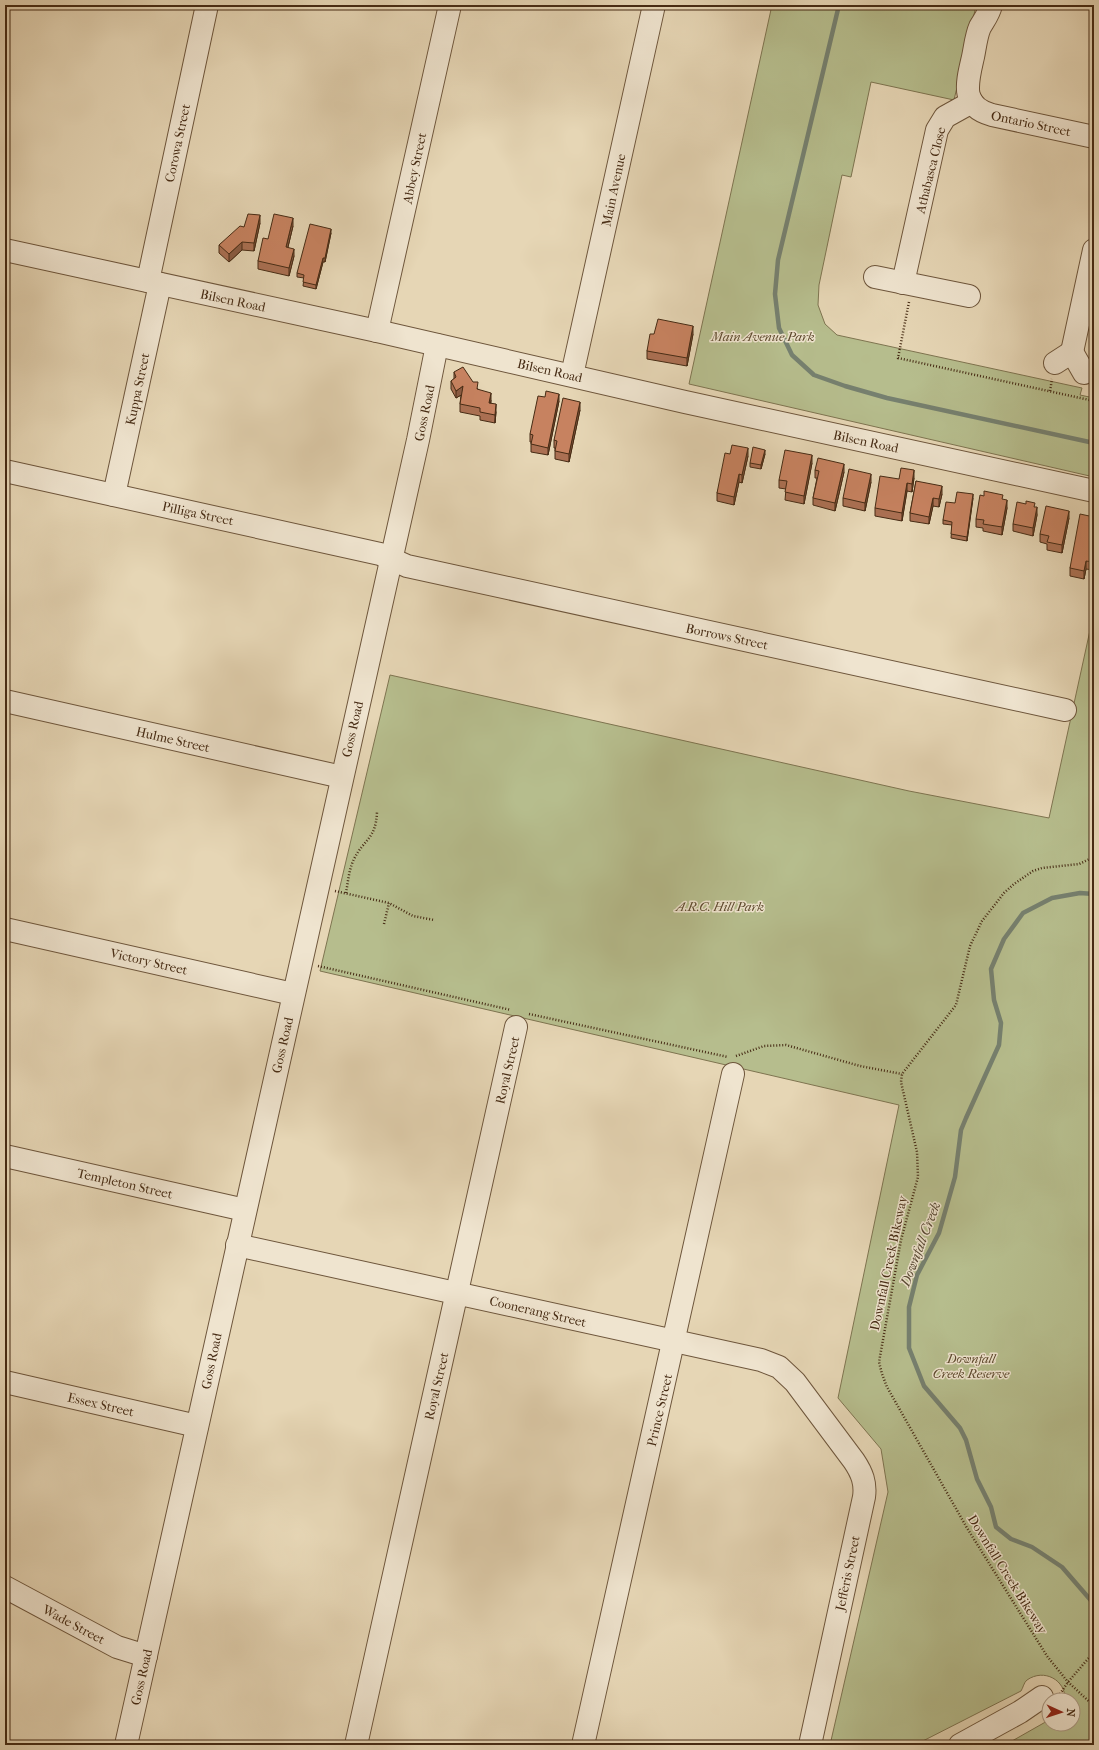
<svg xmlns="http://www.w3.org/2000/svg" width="1099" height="1750" font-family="'IM FELL French Canon',serif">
  <rect width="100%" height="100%" fill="#e6d6b5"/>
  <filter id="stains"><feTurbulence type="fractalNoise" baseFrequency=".005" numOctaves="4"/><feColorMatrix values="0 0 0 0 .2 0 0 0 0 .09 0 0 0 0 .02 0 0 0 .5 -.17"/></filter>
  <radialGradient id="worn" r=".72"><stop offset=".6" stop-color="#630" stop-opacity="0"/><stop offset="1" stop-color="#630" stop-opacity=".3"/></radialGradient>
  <g fill="#b6bd8d" stroke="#7e7450">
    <path d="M772,5H969L976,6L954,100L871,82L851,177L842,175L819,285L818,305L825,324L837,335L1082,388L1080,395L1094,398V477L689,384Z"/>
    <path d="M1094,612V1745H1005L1049,1720V1724H1073V1700H1065C1066,1680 1044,1668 1027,1680C1024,1682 1023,1688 1021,1691L915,1745H830L888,1492L881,1449L838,1398L899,1105L320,971L390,675L909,791L1049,818Z"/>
  </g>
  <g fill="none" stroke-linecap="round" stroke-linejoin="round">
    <g stroke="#76806f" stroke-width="4.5">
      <path d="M839,5L778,260L775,294L779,328L792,355L814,375L845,386L887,398L1094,443"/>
      <path d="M1094,894L1080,893L1052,898L1023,913L1004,939L991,969L994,1000L1001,1023L999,1045L966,1118L961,1130L955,1177L939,1233L917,1275L909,1307V1348L924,1386L960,1428L966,1440L977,1479L991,1507L996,1527L1011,1539L1032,1547L1062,1567L1094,1604"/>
    </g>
    <g stroke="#6e563c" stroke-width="24">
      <g id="minor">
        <path d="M991,5C989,14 984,20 980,27C976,36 975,48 973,57C967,83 960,106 992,115L1094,137"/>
        <path d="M5,250L377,331L685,402L1094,491"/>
        <path d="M875,277L969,296"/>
        <path d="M148,281L207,5"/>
        <path d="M903,283L937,130L945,117L972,102"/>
        <path d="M377,331L450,5"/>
        <path d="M1072,352L1094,250"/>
        <path d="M1055,363L1072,352L1084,373"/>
        <path d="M572,375L654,5"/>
        <path d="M5,471L380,554L407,566L1065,710"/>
        <path d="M114,495L160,284"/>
        <path d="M5,701L342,777"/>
        <path d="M5,929L293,994"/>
        <path d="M5,1156L245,1210"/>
        <path d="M237,1245L761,1360L779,1367L795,1382L854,1461C862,1473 866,1483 864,1497L810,1745"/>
        <path d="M5,1382L197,1426"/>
        <path d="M5,1587L117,1647L146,1656"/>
        <path d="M126,1745L418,440L437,345"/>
        <path d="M356,1745L516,1027"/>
        <path d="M583,1745L733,1074"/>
        <path d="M960,1745L1020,1712L1042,1697"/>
      </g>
    </g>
    <g stroke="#462b14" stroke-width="2.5" stroke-dasharray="1 2" stroke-linecap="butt">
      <path d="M909,302L898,358L1094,401"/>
      <path d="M1050,391L1052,379"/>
      <path d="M1094,857L1079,864L1042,868L1033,871L1014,884L1004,893L982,921L970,946L956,1005L902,1074L901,1082L917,1152L918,1177L901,1240L879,1362L882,1374L887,1387L967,1528L1047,1656L1068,1682L1094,1706"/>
      <path d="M335,891L389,903L413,916L434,920"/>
      <path d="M346,893C348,882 349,869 354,859C364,839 376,839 377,812"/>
      <path d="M384,924L389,903"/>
      <path d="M318,966L511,1010"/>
      <path d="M529,1014L728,1057"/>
      <path d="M736,1056L764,1046L786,1045L860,1066L902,1074"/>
      <path d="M1060,1694L1068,1682L1094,1652"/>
    </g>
    <use href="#minor" stroke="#efe4cf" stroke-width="22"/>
  </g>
  <g fill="#ab7053" stroke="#462b14">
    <path d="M260,223L254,251L242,250L229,262L219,253V245L244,227Z"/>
    <path d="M293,226L288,247L294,256L289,276L258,269V261L268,239Z"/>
    <path d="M331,233L325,262H323L316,289L303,286L304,278L297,277V273Z"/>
    <path d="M654,334H693L687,366L647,359V351Z"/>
    <path d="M454,372L478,389L491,400V404L496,412L495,423L480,420V416L460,412V404L461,395L456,398L451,389V381L454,379Z"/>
    <path d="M559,401L548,455L531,452V442H530V434Z"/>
    <path d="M580,410L569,462L555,459V448H554V440Z"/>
    <path d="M730,454L748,456L742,483L739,482L734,505L717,501V493Z"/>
    <path d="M765,454L761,469L750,467V463Z"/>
    <path d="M812,463L804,504L785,500L786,489L779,488V480Z"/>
    <path d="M815,470L844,472L835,511L813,505V498L817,478H815Z"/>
    <path d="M914,478L912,492L907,491L902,521L875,516V508L899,479Z"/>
    <path d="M916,481L942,494L939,507L933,506L929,524L910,521V513Z"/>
    <path d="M871,482L865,511L843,506V498Z"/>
    <path d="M973,498L967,541L951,538L952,525L943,524V520L955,503Z"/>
    <path d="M1003,500L1007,508L1002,535L983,531V528L976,527V519Z"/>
    <path d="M1035,507L1037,515L1033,536L1013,531V524Z"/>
    <path d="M1094,517V566L1093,570L1086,569L1084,579L1070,576V568Z"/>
    <path d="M1069,518L1062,553L1047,550V544L1040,542V534Z"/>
  </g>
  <g fill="#8b5b43" stroke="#462b14">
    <path d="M260,215V223L254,251V243Z"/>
    <path d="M293,218V226L286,255V247Z"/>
    <path d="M331,229V233L325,262V258Z"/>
    <path d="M242,242V250L229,262V254Z"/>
    <path d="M294,249V256L289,276V268Z"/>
    <path d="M323,258V262L316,289V285Z"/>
    <path d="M693,326V334L687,366V358Z"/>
    <path d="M463,386V394L456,398V391Z"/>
    <path d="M491,393V400L489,411V403Z"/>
    <path d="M559,394V401L548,455V448Z"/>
    <path d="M580,402V410L569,462V454Z"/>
    <path d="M496,404V412L495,423V415Z"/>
    <path d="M748,448V456L742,483V475Z"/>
    <path d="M765,450V454L761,469V465Z"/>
    <path d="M812,455V463L804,504V496Z"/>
    <path d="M844,464V472L835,511V503Z"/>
    <path d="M914,470V478L912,492V484Z"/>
    <path d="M739,474V482L734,505V497Z"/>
    <path d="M871,474V482L865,511V503Z"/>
    <path d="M907,483V491L902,521V513Z"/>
    <path d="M942,486V494L939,507V499Z"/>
    <path d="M973,494V498L967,541V537Z"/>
    <path d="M933,498V506L929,524V517Z"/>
    <path d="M1007,500V508L1002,535V527Z"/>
    <path d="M1037,507V515L1033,536V528Z"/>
    <path d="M1069,511V518L1062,553V545Z"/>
    <path d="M1086,561V569L1084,579V571Z"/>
  </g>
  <g fill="#c78260" stroke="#462b14">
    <path d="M248,214L260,215L254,243L242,242L229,254L219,245L240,226L244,227Z"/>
    <path d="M274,214L293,218L286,247L294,249L289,268L258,261L263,238L268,239Z"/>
    <path d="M310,224L331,229L325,258H323L316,285L303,282L304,275L297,273Z"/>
    <path d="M658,319L693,326L687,358L647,351L650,334H654Z"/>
    <path d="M463,367L473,382H478L477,389L491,393L489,403L496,404L495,415L480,412V408L460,404L463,386L456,391L451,381L456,377L454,372Z"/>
    <path d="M546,391L559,394L548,448L531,444L533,435L530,434L538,396L545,397Z"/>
    <path d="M563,398L580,402L569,454L555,451L557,441L554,440Z"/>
    <path d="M732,445L748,448L742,475L739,474L734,497L717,493L725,453L730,454Z"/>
    <path d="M753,447L765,450L761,465L750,463Z"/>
    <path d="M785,450L812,455L804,496L785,492L787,481L779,480Z"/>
    <path d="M818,458L844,464L835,503L813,498L819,471L815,470Z"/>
    <path d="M901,468L914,470L912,484L907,483L902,513L875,508L880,476L899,479Z"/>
    <path d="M849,469L871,474L865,503L843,498Z"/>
    <path d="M916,481L942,486L939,499L933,498L929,517L910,513Z"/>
    <path d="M984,491L1003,495L1002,499L1007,500L1002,527L983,524L984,520L976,519L980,495L984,496Z"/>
    <path d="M957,492L973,494L967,537L951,534L952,522L943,520L946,502L955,503Z"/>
    <path d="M1026,501L1035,503L1034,507H1037L1033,528L1013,524L1017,502L1026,504Z"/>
    <path d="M1046,506L1069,511L1062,545L1047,542L1049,536L1040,534Z"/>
    <path d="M1080,514L1094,517V542L1093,546H1094V558L1093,562L1086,561L1084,571L1070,568Z"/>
  </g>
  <g text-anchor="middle" stroke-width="3" stroke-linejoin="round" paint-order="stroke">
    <g font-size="13" fill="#462b14" stroke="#efe4cf">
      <text transform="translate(1031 123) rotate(12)" y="5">Ontario Street</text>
      <text transform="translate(177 143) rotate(-78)" y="5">Corowa Street</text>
      <text transform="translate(414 168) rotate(-78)" y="5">Abbey Street</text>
      <text transform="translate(930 170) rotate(-76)" y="5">Athabasca Close</text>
      <text transform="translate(613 190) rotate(-78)" y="5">Main Avenue</text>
      <text transform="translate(233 300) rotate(12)" y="5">Bilsen Road</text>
      <text transform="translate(550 370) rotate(13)" y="5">Bilsen Road</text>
      <text transform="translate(137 389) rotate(-78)" y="5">Kuppa Street</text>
      <text transform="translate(424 413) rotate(-78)" y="5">Goss Road</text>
      <text transform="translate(866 441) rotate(12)" y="5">Bilsen Road</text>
      <text transform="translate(198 513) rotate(12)" y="5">Pilliga Street</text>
      <text transform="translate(727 636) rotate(12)" y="5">Borrows Street</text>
      <text transform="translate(352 729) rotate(-77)" y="5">Goss Road</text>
      <text transform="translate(173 739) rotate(13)" y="5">Hulme Street</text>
      <text transform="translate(149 961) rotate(13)" y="5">Victory Street</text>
      <text transform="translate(282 1045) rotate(-77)" y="5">Goss Road</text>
      <text transform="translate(507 1070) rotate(-77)" y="5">Royal Street</text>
      <text transform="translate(125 1183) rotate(13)" y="5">Templeton Street</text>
      <text transform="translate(888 1263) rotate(-78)" y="5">Downfall Creek Bikeway</text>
      <text transform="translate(538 1311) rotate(13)" y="5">Coonerang Street</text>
      <text transform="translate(211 1361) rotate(-78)" y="5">Goss Road</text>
      <text transform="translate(436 1386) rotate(-77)" y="5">Royal Street</text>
      <text transform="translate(101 1404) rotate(13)" y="5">Essex Street</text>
      <text transform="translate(659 1410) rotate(-77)" y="5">Prince Street</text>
      <text transform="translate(847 1573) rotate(-78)" y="5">Jefferis Street</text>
      <text transform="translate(1008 1574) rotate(58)" y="5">Downfall Creek Bikeway</text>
      <text transform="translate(74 1624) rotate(28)" y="5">Wade Street</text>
      <text transform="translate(141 1677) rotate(-77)" y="5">Goss Road</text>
    </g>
    <g font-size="13" font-style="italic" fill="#5c482c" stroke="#efe4cf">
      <text x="763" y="341">Main Avenue Park</text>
      <text x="720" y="911">A.R.C. Hill Park</text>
      <text x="971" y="1363">Downfall<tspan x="971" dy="15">Creek Reserve</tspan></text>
    </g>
    <g font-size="14" font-style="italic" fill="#564732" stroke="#efe4cf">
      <text transform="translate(920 1244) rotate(-69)" y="5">Downfall Creek</text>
    </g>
  </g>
  <rect width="1099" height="1750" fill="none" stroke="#e6d6b5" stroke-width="20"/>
  <rect x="6" y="6" width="1087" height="1738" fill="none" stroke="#462b14" stroke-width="2"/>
  <rect x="10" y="10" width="1079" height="1730" fill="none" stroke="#462b14"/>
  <g transform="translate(1061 1712) rotate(93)"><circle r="19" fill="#efe4cf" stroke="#ab9a84"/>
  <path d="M0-3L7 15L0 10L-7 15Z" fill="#8f2418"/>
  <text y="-6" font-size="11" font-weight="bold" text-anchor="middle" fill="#462b14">N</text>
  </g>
  <rect width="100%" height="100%" filter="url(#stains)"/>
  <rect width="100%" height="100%" fill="url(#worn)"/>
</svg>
